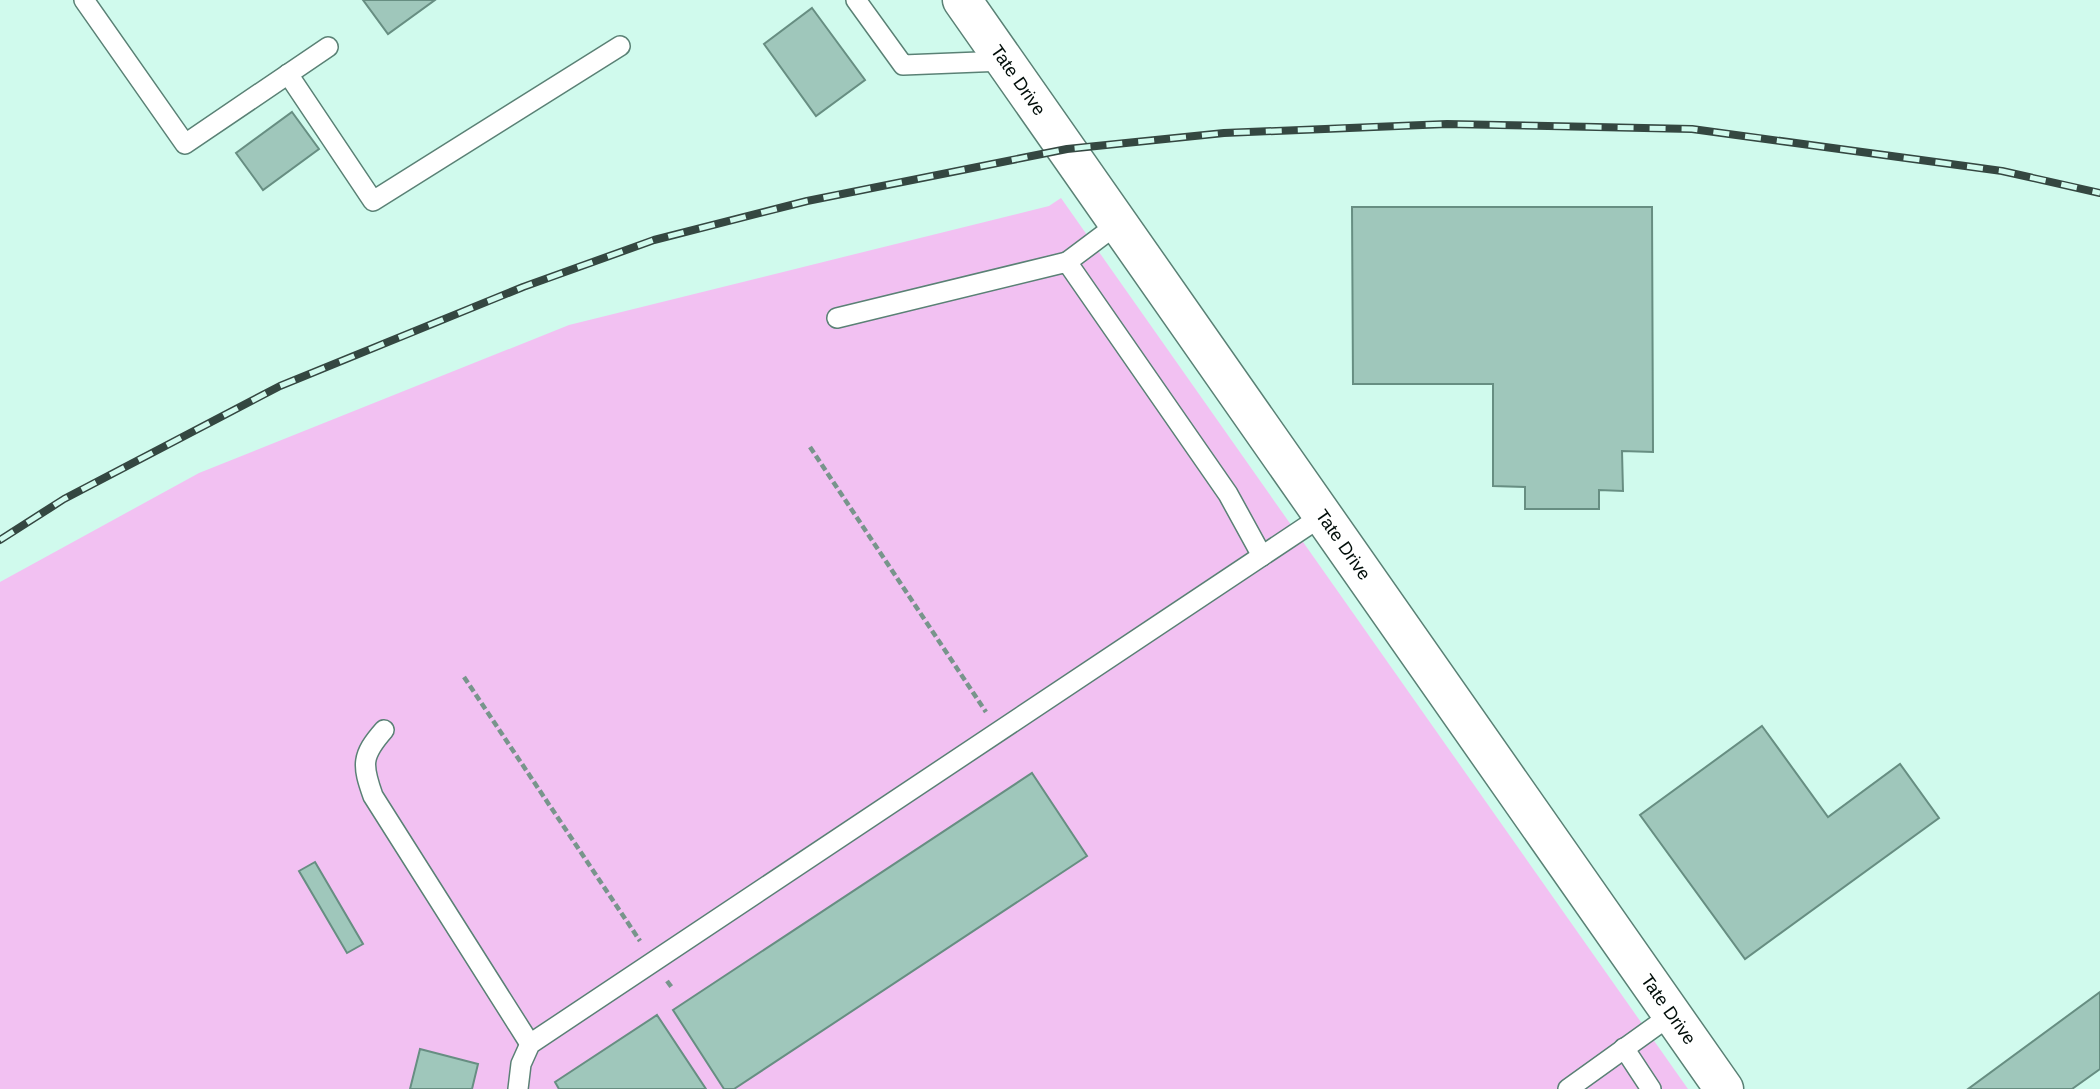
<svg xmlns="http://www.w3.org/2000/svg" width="2100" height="1089" font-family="Helvetica,sans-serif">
  <rect width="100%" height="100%" fill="#d0faed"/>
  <path fill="#f2c1f2" d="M1061,198L1688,1089H0V582L199,473L569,325L1049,206Z"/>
  <g fill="#9fc7bb" stroke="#678e82" stroke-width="2">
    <path d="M363,0H435L388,34Z"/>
    <path d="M812,8L865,80L816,116L764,44Z"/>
    <path d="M292,112L319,149L263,190L236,153Z"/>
    <path d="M1352,207H1652L1653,452L1622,451L1623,491L1599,490V509H1525V487L1493,486V384H1353Z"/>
    <path d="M1762,726L1828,817L1900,764L1939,818L1745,959L1640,815Z"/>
    <path d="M1032,773L1087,856L734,1089H724L673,1010Z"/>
    <path d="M315,862L363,944L347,953L299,871Z"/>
    <path d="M2100,992V1069L2072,1089H1968Z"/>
    <path d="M657,1015L706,1089H559L555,1082Z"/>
    <path d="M420,1049L478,1064L472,1089H410Z"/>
  </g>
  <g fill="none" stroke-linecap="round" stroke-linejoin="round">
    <g stroke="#5a8175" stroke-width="22">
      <g id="service">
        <path d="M84,0L185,144L328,47"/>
        <path d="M856,0L903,65L1004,61"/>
        <path d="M288,74L373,201L620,46"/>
        <path d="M1067,262L1119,223"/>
        <path d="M837,318L1067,262L1228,494L1262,556"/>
        <path d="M384,730C361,756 362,765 373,796L530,1044"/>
        <path d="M1624,1048L1651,1089"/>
        <path d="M518,1089L521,1064L530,1044L1322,516"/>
        <path d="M1568,1089L1671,1015"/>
      </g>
    </g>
    <g stroke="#5a8175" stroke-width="41">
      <g id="minor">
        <path id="s1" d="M962,0L1724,1089"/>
      </g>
    </g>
    <g stroke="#78958c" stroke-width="4.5" stroke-dasharray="7 3.5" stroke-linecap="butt">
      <path d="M810,447L986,712"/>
      <path d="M464,677L640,941"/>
      <path d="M667,981L673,989"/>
    </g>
    <use href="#service" stroke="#fff" stroke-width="19"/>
    <use href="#minor" stroke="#fff" stroke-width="38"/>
    <g stroke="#344741" stroke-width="8">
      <path id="rail" d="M0,540L64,499L280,386L523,287L654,240L807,201L1067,149L1224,133L1447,124L1692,129L2002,171L2100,193"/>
    </g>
    <use href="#rail" stroke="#d0faed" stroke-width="5" stroke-dasharray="16" stroke-linecap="butt"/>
  </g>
  <g text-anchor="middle" stroke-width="7" stroke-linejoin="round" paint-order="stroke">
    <g font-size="18" fill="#020e0a" stroke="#d0faed">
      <text dy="6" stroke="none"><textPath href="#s1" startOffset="98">Tate Drive</textPath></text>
      <text dy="6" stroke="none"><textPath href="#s1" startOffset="665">Tate Drive</textPath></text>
      <text dy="6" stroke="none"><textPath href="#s1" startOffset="1232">Tate Drive</textPath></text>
    </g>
  </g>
</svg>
